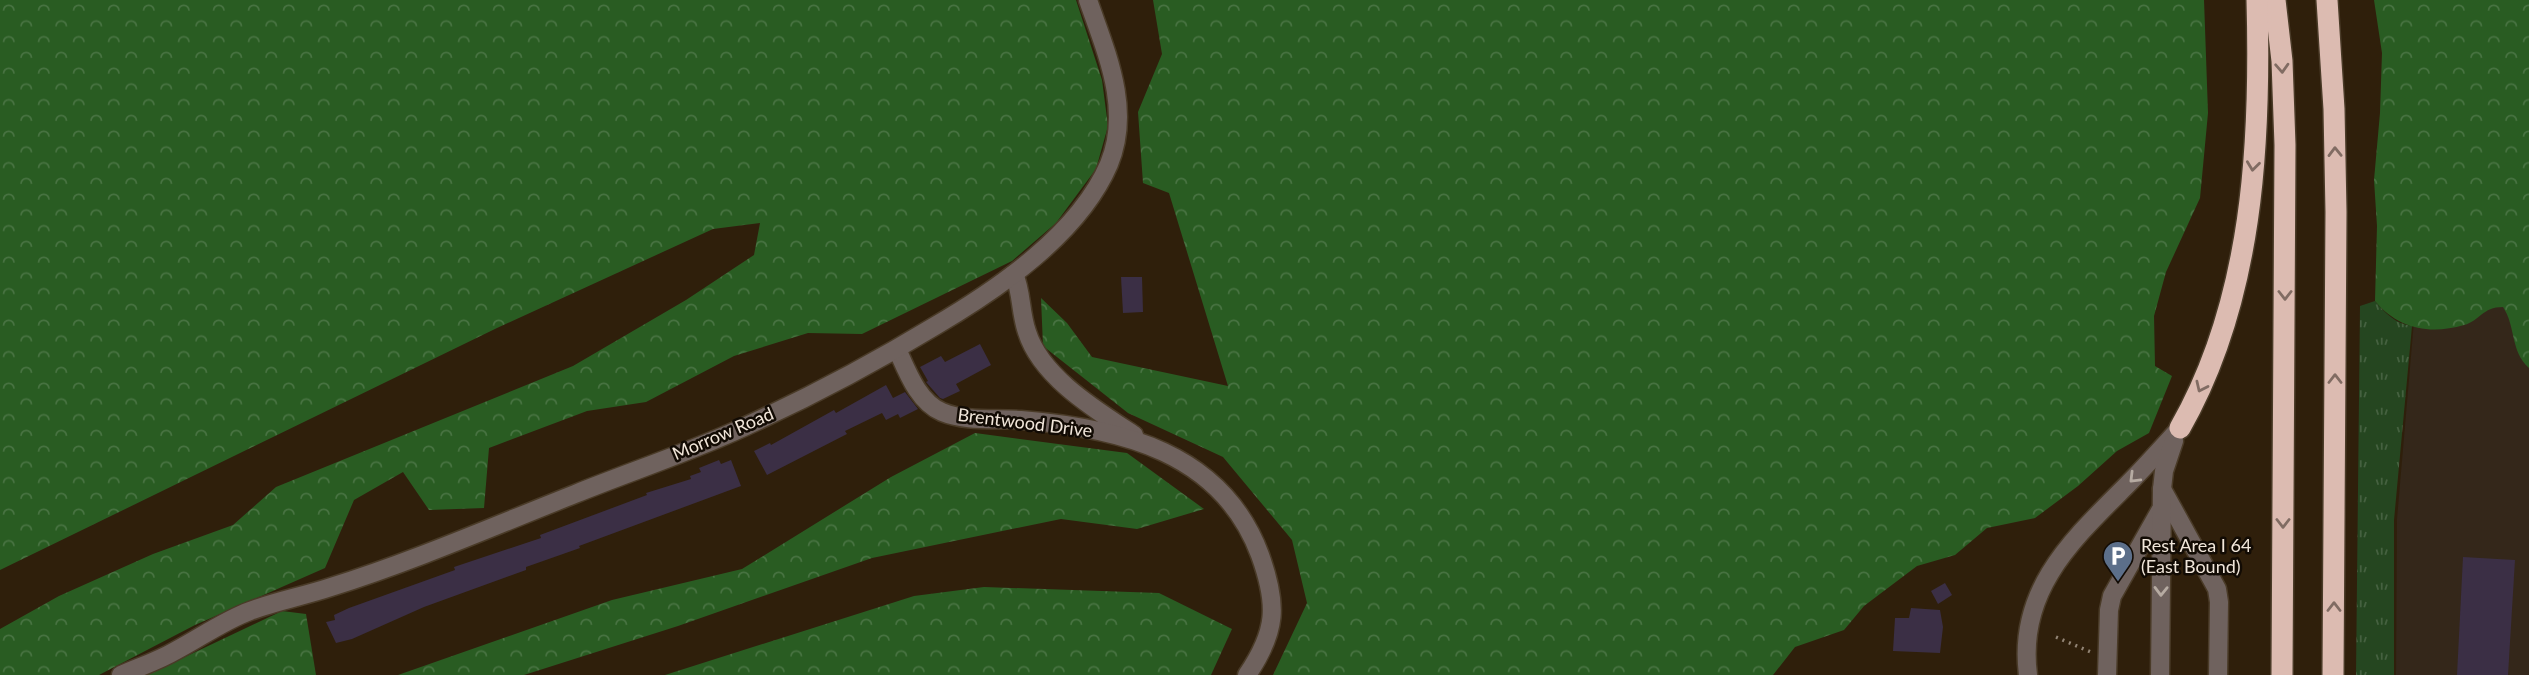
<svg xmlns="http://www.w3.org/2000/svg" width="2529" height="675" font-family="Lato,sans-serif">
  <defs>
    <pattern id="grass-tufts" width="24" height="20" patternUnits="userSpaceOnUse" patternTransform="scale(1.75)"><rect width="24" height="20" fill="#254620"/><path d="M3 7l-1-3M5 7V3M7 7l1-3M15 17l-1-3M17 17v-4M19 17l1-3" fill="none" stroke="#456140"/></pattern>
    <pattern id="forest-crowns" width="20" height="18" patternUnits="userSpaceOnUse" patternTransform="scale(1.75)"><rect width="20" height="18" fill="#295c22"/><path d="M2 6a3 3 0 1 1 6 0M12 15a3 3 0 1 1 6 0" fill="none" stroke="#487342"/></pattern>
  </defs>
  <rect width="100%" height="100%" fill="#2f1f0b"/>
  <path fill="#34271a" d="M2529,197V675H2396L2397,519L2414,321Z"/>
  <path fill="url(#grass-tufts)" d="M2375,301C2385,313 2396,324 2412,326L2394,520V675H2356L2360,306Z"/>
  <g fill="url(#forest-crowns)">
    <path d="M0,0H1076L1102,80L1108,126L1096,169L1056,223L1012,261L862,334L808,333L734,356L646,402L587,411L489,448L484,508L429,510L403,472L354,500L325,568L195,625L99,675H0V629L59,596L153,554L233,525L276,487L573,366L686,300L754,255L760,223L713,229L497,328L0,570Z"/>
    <path d="M1153,0H2204L2208,113L2200,198L2166,272L2154,316L2155,366L2172,376L2149,433L2117,451L2078,486L2035,518L1987,528L1955,555L1917,566L1864,606L1844,630L1795,647L1773,675H1273L1307,603L1292,540L1223,457L1128,413L1043,346L1041,298L1067,323L1092,357L1228,386L1169,193L1143,183L1138,112L1162,54Z"/>
    <path d="M2374,0H2529V368C2510,351 2516,326 2503,307C2482,307 2480,321 2464,325C2430,335 2398,329 2375,301L2377,226L2374,180L2380,113L2382,53Z"/>
    <path d="M975,433L1127,453L1204,509L1137,529L1061,519L872,558L678,626L524,675H398L612,600L742,569L891,477Z"/>
    <path d="M984,587L1159,593L1232,629L1211,675H665L914,596Z"/>
    <path d="M282,611L306,614L316,675H147Z"/>
  </g>
  <g fill="#3b2f45">
    <path d="M1121,277H1142L1143,312L1123,313Z"/>
    <path d="M980,344L991,365L956,384L960,391L943,399L940,398L926,382L928,381L920,367L941,356L945,362Z"/>
    <path d="M886,385L893,398L905,392L918,409L900,418L898,414L886,420L882,413L845,431L847,434L767,475L754,451L770,443L771,445L834,410L836,413Z"/>
    <path d="M719,460L721,464L731,460L741,486L579,546L580,548L526,567V570L424,607L352,639L336,643L326,622L335,620L334,615L349,608L455,570L454,567L541,538L540,535L647,495L646,493L691,479L690,476L701,472L699,468Z"/>
    <path d="M2463,557L2515,560L2508,675H2457Z"/>
    <path d="M1945,583L1952,595L1938,604L1931,591Z"/>
    <path d="M1911,608L1940,610L1943,627L1940,653L1893,651L1895,618H1909Z"/>
  </g>
  <g fill="none" stroke-linecap="round" stroke-linejoin="round">
    <g stroke="#4a3b28" stroke-width="21">
      <g id="minor">
        <path d="M1014,274C1022,292 1020,312 1027,332C1041,377 1096,410 1134,435"/>
        <path d="M897,349C907,371 918,402 942,412C966,422 996,418 1021,420C1120,428 1222,452 1260,555C1278,605 1277,631 1247,675"/>
        <path d="M2162,489L2217,589L2219,602L2218,675"/>
        <path d="M121,675C139,667 158,661 175,651C200,638 223,621 250,611C276,601 304,596 331,587C414,561 494,526 575,494C627,473 681,455 733,432C802,401 869,366 935,326C998,289 1079,234 1109,164C1132,109 1106,52 1088,0"/>
        <path d="M2028,675C2017,591 2071,541 2125,487C2144,468 2162,448 2180,428"/>
        <path d="M2107,675L2109,610L2112,596L2160,511"/>
        <path d="M2160,675L2162,489L2164,471L2174,441"/>
      </g>
    </g>
    <g stroke="#4a3b28" stroke-width="24">
      <g id="highway">
        <path d="M2275,0L2282,61L2285,145L2282,675"/>
        <path d="M2327,0L2334,109L2336,212L2333,675"/>
        <path d="M2180,428C2253,300 2261,144 2257,0"/>
      </g>
    </g>
    <path stroke="#928475" stroke-width="3.5" stroke-dasharray="2 5" stroke-linecap="butt" d="M2056,637L2093,653"/>
    <use href="#minor" stroke="#6f625e" stroke-width="18"/>
    <use href="#highway" stroke="#dcbbb1" stroke-width="21"/>
  </g>
  <defs><path id="oneway-chevron" d="M-2-3.5L2.5 0L-2 3.5" fill="none" stroke-width="1.6" stroke-linecap="round" stroke-linejoin="round" transform="scale(1.75)"/></defs>
  <g stroke="#816c63">
    <use href="#oneway-chevron" transform="translate(2282 68) rotate(87)"/>
    <use href="#oneway-chevron" transform="translate(2335 152) rotate(-91)"/>
    <use href="#oneway-chevron" transform="translate(2253 166) rotate(97)"/>
    <use href="#oneway-chevron" transform="translate(2285 295) rotate(90)"/>
    <use href="#oneway-chevron" transform="translate(2335 379) rotate(-90)"/>
    <use href="#oneway-chevron" transform="translate(2201 387) rotate(115)"/>
    <use href="#oneway-chevron" transform="translate(2283 523) rotate(90)"/>
    <use href="#oneway-chevron" transform="translate(2334 607) rotate(-90)"/>
  </g>
  <g stroke="#b6aba2">
    <use href="#oneway-chevron" transform="translate(2134 478) rotate(135)"/>
    <use href="#oneway-chevron" transform="translate(2161 591) rotate(91)"/>
  </g>
  <defs>
    <g id="parking-pin" transform="scale(1.575)"><path d="M0 17L-7.5 6A9.5 9.5 0 1 1 7.5 6Z" fill="#5c6f8a" stroke="#120b04"/><path d="M-3.5-5.5H1a3.5 3.5 0 0 1 0 7H-1V5.5H-3.5ZM-1-3.4V-.6H.8a1.4 1.4 0 0 0 0-2.8Z" fill="#fff"/></g>
  </defs>
  <g fill-rule="evenodd">
    <use href="#parking-pin" x="2118" y="556"/>
  </g>
  <g text-anchor="middle" stroke-width="5" stroke-linejoin="round" paint-order="stroke">
    <g font-size="18" fill="#f1e6da" stroke="#120b04">
      <text transform="translate(1025 423) rotate(7)" y="6">Brentwood Drive</text>
      <text transform="translate(723 434) rotate(-23)" y="6">Morrow Road</text>
    </g>
    <g font-size="18" fill="#f1e6da" stroke="#120b04" text-anchor="start">
      <text x="2141" y="552">Rest Area I 64<tspan x="2141" dy="21">(East Bound)</tspan></text>
    </g>
  </g>
</svg>
